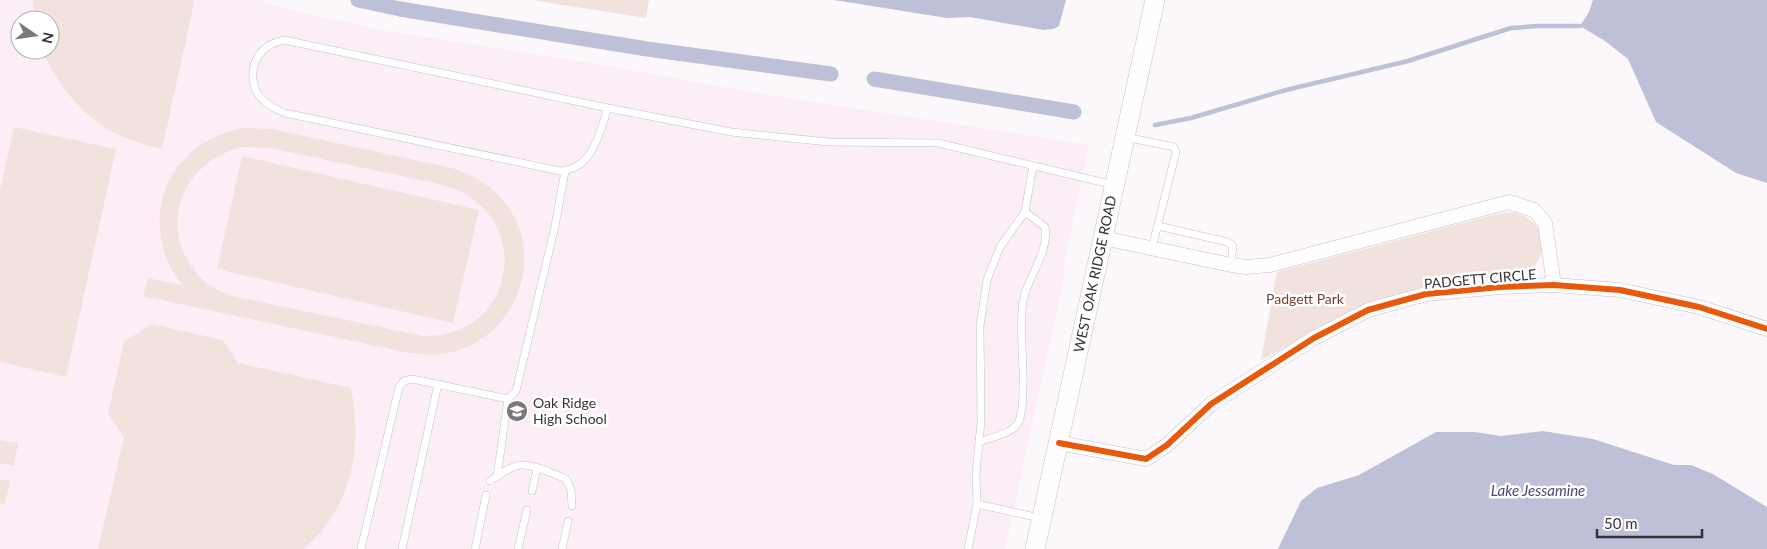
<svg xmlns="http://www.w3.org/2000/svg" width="1767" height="549" font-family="Lato,sans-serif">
  <rect width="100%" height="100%" fill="#fcf7fa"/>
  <path fill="#fceef7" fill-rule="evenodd" d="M0,0H259L291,10L381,30L609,66L751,92L1089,145L1063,268L1065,273L1005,549H0ZM20,20H50V50H20Z"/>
  <g fill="#f2e2de" fill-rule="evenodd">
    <path d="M33,0H192L194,3L162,149C148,145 134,142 121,136C85,120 58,86 42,50H50V20H36Z"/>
    <path d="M532,0H649L646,18Z"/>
    <path d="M14,127L116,149L66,377L0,362V190Z"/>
    <path d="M245,128L272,129L452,168C466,172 478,178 489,187C554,238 524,340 443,354C432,356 420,354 409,353L143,296L148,278L182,285C177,277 171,270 168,262C142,200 179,138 245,128ZM242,147L270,148L443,185C537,211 518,339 423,336L232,296C222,292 210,287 202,279C155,231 179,163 242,147Z"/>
    <path d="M242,156L479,210L453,323L217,269Z"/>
    <path d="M1515,212L1526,217L1535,224L1541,234L1543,252L1534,267L1525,274L1475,280L1419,289L1364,305L1261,360L1277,272L1497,214Z"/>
    <path d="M151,324L223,340L238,363L351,388C363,446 352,510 303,549H98L124,437L108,414L124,342Z"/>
    <path d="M0,440L18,443L14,466L0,463Z"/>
    <path d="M0,479L10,481L5,504L0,503Z"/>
  </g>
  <g fill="#bdc0d7">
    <path d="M834,0H1066L1059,26L1053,29L1044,30L970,17L947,18Z"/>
    <path d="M1593,0H1767V183L1736,173L1656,122L1628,59L1605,41L1580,26L1589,12Z"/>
    <path d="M1543,431L1593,439L1674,465H1691L1713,474L1767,507V549H1278L1301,501L1317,488L1359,475L1436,432H1475L1501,436Z"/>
  </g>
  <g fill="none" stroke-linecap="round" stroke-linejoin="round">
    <path stroke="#bdc0d7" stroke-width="4.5" d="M1155,125L1191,118L1286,90L1408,61L1511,28L1538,26H1580"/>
    <g stroke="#bdc0d7" stroke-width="15">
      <path d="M358,0L400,9L647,49L831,74"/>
      <path d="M874,79L1074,112"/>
    </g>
    <g stroke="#c6c1c4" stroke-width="8">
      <g id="service">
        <path d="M608,108C599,134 593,169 560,171L285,113C277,110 270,107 264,101C251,90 249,67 260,54C265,46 275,42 284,40L608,108L731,132L828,142L938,143L1114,185"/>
        <path d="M1125,137L1174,147L1176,152L1152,248"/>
        <path d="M1158,226L1228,242L1233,246L1231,265"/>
        <path d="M979,442C991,437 1014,434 1019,421C1023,411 1023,398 1023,387C1024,362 1020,336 1022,310C1023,281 1050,255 1045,227L1025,212"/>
        <path d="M497,477L508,399"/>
        <path d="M490,481C499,475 510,466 521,465C534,464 554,474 566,479L571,490L572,506"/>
        <path d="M532,491L537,469"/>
        <path d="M977,504L1040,518"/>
        <path d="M361,549L399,387L404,381L412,379L508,399L516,391L555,226L565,171"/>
        <path d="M402,549L438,384"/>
        <path d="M475,549L486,495"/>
        <path d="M518,549L527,510"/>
        <path d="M562,549L568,521"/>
        <path d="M968,549L977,504L976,473L981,422L980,326L987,280L1000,247L1025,212L1033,166"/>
      </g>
    </g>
    <g stroke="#c6c1c4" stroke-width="15">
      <g id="minor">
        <path d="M1103,238L1231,265L1246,267L1270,265L1509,202L1534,210L1545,223L1554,285"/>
        <path d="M1059,443L1146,459L1167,445L1211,404L1314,338L1368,310L1426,294L1500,287L1554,285L1620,290L1699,307L1767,329"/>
      </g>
    </g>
    <g stroke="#c6c1c4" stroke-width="20">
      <path id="secondary" d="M1035,549L1155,0"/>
    </g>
    <use href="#service" stroke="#fffefe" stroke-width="7"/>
    <use href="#minor" stroke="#fffefe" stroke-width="14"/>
    <use href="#secondary" stroke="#fffefe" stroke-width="19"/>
    <g stroke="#fff" stroke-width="9">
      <path id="cycleway" d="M1059,443L1146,459L1167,445L1211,404L1314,338L1368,310L1426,294L1500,287L1554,285L1620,290L1699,307L1767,329"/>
    </g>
    <use href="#cycleway" stroke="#e8590c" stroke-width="6"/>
  </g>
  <defs>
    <g id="school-disc" transform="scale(1.125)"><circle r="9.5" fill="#7d777b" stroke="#fff"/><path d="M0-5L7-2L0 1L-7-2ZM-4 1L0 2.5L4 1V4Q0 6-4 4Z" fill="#fff"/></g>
  </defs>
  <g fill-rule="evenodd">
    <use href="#school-disc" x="517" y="411"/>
  </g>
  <g text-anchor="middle" stroke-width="5" stroke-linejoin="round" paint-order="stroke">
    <g font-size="14" fill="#383236" stroke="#fff">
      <text transform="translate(1095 274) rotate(-78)" y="5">WEST OAK RIDGE ROAD</text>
      <text transform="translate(1480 279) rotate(-5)" y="5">PADGETT CIRCLE</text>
    </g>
    <g font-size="14" fill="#764332" stroke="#fff">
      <text x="1305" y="304">Padgett Park</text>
    </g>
    <g font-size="14" fill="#383236" stroke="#fff" text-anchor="start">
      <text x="533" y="408">Oak Ridge<tspan x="533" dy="16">High School</tspan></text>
    </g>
    <g font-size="15" font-style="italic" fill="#464c7a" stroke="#fff">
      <text x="1538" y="496">Lake Jessamine</text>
    </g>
  </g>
  <g transform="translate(35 35) rotate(103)"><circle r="24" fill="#ffffff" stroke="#afadaf"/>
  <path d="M0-4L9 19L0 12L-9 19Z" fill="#7d777b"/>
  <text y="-8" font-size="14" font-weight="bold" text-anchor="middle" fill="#383236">N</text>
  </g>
  <path d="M1597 529v8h105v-8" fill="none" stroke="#383236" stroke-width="2.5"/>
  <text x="1604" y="529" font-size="15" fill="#383236" stroke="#ffffff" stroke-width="4" paint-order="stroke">50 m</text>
</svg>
